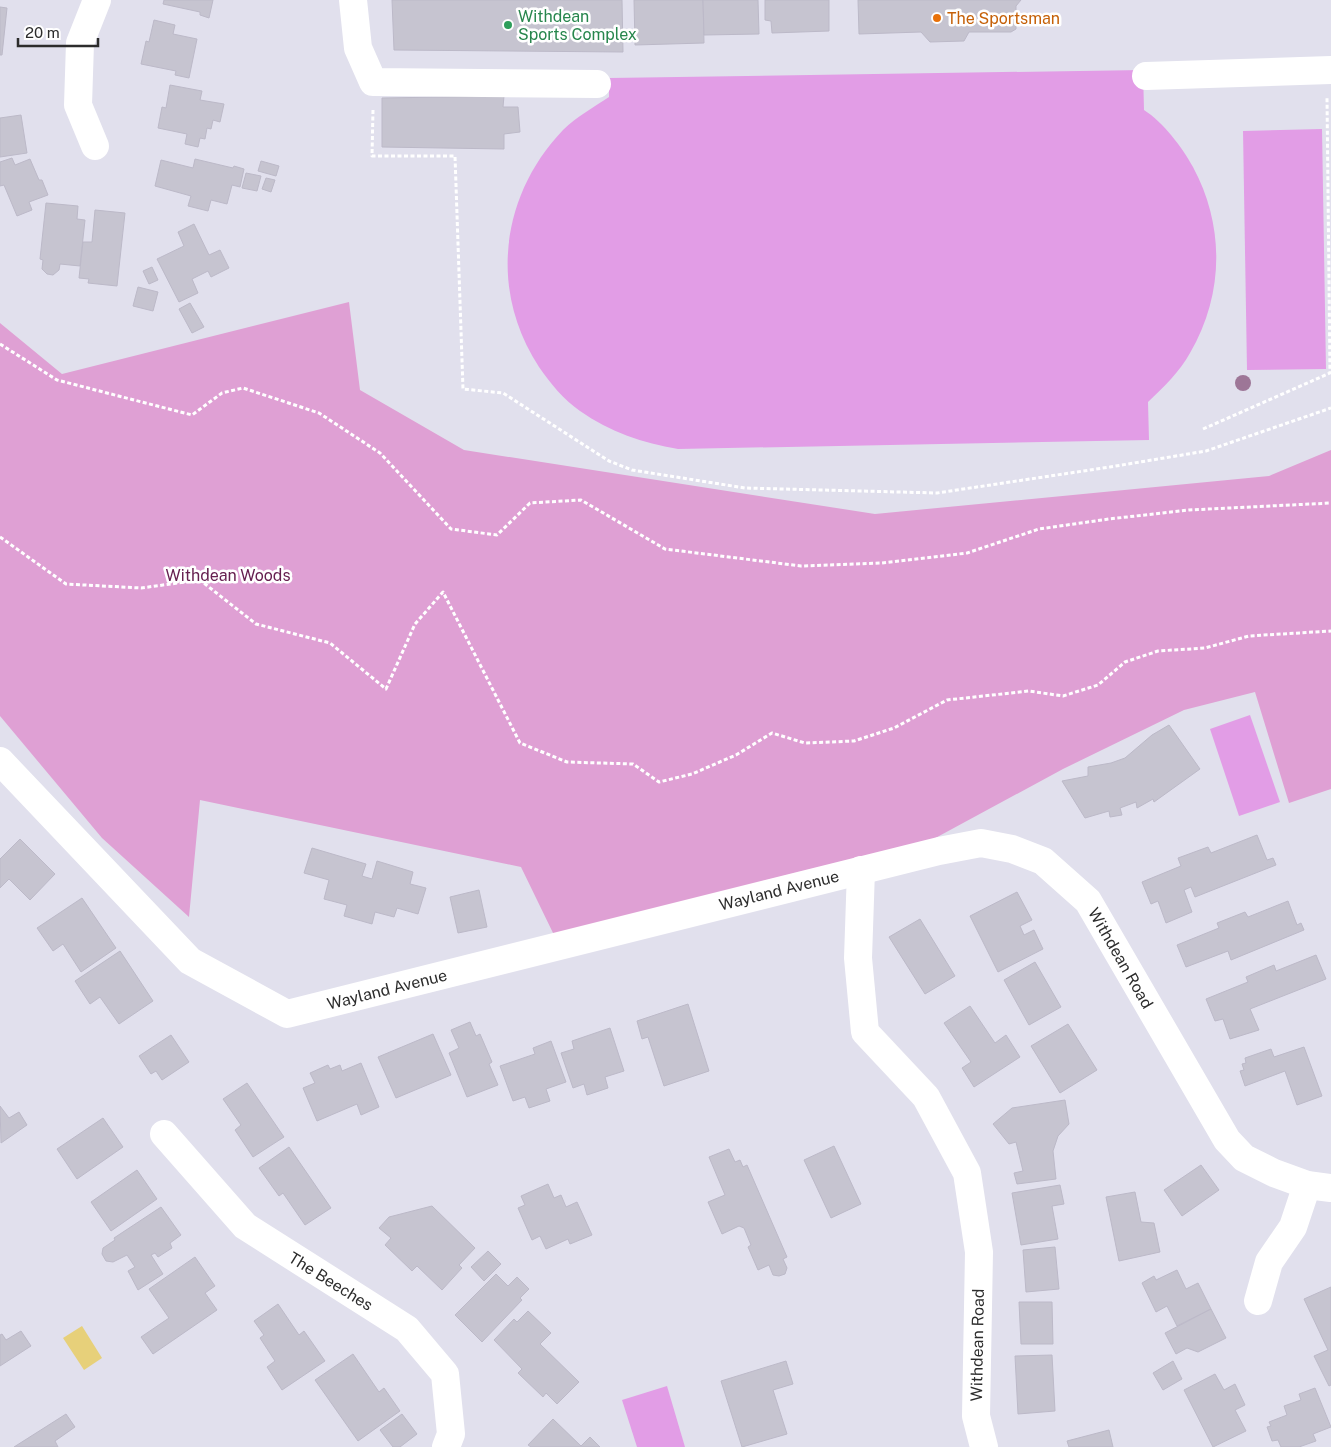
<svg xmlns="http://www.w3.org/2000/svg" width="1331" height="1447" font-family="'Public Sans',sans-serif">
  <rect width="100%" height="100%" fill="#e1e0ed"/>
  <path fill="#dfa0d4" d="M349,302L360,390L464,450L875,514L1269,476L1331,450V789L1289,803L1255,692L1184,710L1063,769L928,842L554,935L521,867L200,800L189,917L102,838L0,716V323L62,374Z"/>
  <g fill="#e29de6">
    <path d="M1143,70L1144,110C1163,122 1182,147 1193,167C1225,226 1224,295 1190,353C1180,371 1164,387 1148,402L1149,440L678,449C643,443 610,432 580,411C564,400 550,383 539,367C489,291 500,196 563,130C576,117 594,107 609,97V78Z"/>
    <path d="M1322,129L1326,369L1247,370L1243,131Z"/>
    <path d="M1250,715L1280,802L1239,816L1210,729Z"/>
    <path d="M667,1386L685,1447H637L622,1400Z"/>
  </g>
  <path fill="#e7d07a" d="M82,1326L102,1358L84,1370L63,1338Z"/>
  <g fill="#c6c4d0" stroke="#bcb9c8">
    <path d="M164,0H213L209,18L200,15V12L163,4Z"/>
    <path d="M392,0H622L623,52L394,50Z"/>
    <path d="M634,0H703L704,43L635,45Z"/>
    <path d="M703,0H758L759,34L704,35Z"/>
    <path d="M765,0H829V31L772,33L771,21L765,20Z"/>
    <path d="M858,0H1021L1016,6V29L1011,32H969L964,41L930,42L921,32L859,34Z"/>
    <path d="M0,7L7,8L2,55H0Z"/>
    <path d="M154,20L175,25L173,34L197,39L189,78L175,75L176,71L141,64L146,41L149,42Z"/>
    <path d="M170,85L202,91L200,100L224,104L220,122L213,120L211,129L207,128L205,139L200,138L198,147L185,144L187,134L158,128L162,107L166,108Z"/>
    <path d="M504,96L503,107H518L520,132L504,134V149L382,147V98Z"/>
    <path d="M21,115L27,153L0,157V118Z"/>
    <path d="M12,158L15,165L30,159L39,180H42L48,195L29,202L32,210L17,216L4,185L0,186V162Z"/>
    <path d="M195,159L233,168L234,166L244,169L240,187L232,185L227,204L211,200L208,211L188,206L191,196L155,186L161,160L193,168Z"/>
    <path d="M261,161L279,166L276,176L258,171Z"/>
    <path d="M246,173L261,176L257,191L242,188Z"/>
    <path d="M266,178L275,180L271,192L262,189Z"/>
    <path d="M46,203L78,206L77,219L85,220L80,266L60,264L59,270L53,275L47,274L42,269L43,260L40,259Z"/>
    <path d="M95,210L125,213L117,286L88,283L89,279L79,278L83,242H92Z"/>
    <path d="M194,224L209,255L220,250L229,268L211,277L208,271L192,279L198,293L179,302L157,259L184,246L178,232Z"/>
    <path d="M152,267L158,280L149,284L143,271Z"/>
    <path d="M138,287L158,292L153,311L133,306Z"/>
    <path d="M190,303L204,327L192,333L179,309Z"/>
    <path d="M1169,725L1200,769L1154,802L1153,799L1137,808L1136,802L1120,808L1122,815L1110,817L1109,811L1085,818L1062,781L1088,776V767L1111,763L1125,758L1152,735Z"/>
    <path d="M1257,835L1267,860L1273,858L1276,865L1195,897L1191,887L1184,890L1192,912L1166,923L1158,901L1151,904L1142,882L1181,866L1178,858L1208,847L1211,853Z"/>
    <path d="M20,839L55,874L30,900L9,879L0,888V859Z"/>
    <path d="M312,848L366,864L362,876L372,879L377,861L413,872L410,884L426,888L418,914L397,908L394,917L375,912L372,924L344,916L347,905L324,899L329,880L304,873Z"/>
    <path d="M479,890L487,927L458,933L450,897Z"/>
    <path d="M1017,892L1032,920L1020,926L1024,935L1034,930L1043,949L998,972L970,916Z"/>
    <path d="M82,898L116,948L81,972L63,944L53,951L37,928Z"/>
    <path d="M1288,901L1297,925L1301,923L1304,930L1231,960L1228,951L1186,967L1177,945L1219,928L1217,923L1245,912L1248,917Z"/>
    <path d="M920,919L955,976L925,994L889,937Z"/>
    <path d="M120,951L153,1001L119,1024L100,997L90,1004L75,981Z"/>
    <path d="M1316,955L1326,979L1250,1009L1259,1030L1230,1039L1223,1019L1215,1021L1206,999L1248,982L1246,977L1274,965L1276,971Z"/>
    <path d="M1035,962L1061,1007L1029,1025L1004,980Z"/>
    <path d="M688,1004L709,1071L664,1086L648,1037L642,1039L637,1021Z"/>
    <path d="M970,1006L995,1043L1006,1035L1020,1057L974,1087L962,1068L971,1062L944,1023Z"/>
    <path d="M470,1022L476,1036L480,1034L492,1062L489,1064L498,1085L467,1097L449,1053L459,1048L451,1030Z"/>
    <path d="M1068,1024L1097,1070L1060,1093L1031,1046Z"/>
    <path d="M610,1028L624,1071L605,1077L608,1088L587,1095L584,1084L573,1088L561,1053L574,1049L572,1041Z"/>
    <path d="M433,1034L451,1075L396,1098L378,1057Z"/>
    <path d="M171,1035L189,1062L162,1080L156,1071L151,1074L139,1056Z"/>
    <path d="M551,1041L566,1082L546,1089L550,1101L529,1108L525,1097L513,1101L500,1066L535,1054L533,1048Z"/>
    <path d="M1304,1047L1322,1096L1297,1105L1285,1071L1245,1086L1240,1071L1244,1070L1242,1064L1246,1063L1245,1058L1271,1049L1274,1057Z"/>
    <path d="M361,1063L379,1107L361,1115L357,1104L317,1121L303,1088L315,1083L310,1073L328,1065L330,1069L340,1065L342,1071Z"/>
    <path d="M247,1083L284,1137L253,1157L235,1130L241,1125L223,1099Z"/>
    <path d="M1065,1100L1069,1124L1058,1136L1053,1151L1056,1179L1017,1184L1014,1173L1023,1171L1016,1142L1009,1144L993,1124L1012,1108Z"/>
    <path d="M0,1106L9,1118L19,1112L27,1125L1,1143Z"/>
    <path d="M103,1118L123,1147L77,1179L57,1149Z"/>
    <path d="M834,1146L861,1204L831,1218L804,1160Z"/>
    <path d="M289,1147L331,1208L305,1225L283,1193L279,1196L259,1168Z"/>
    <path d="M729,1149L735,1162L740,1160L743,1167L747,1165L787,1257L783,1259L787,1268L785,1274L779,1276L773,1275L769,1265L758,1270L748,1247L751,1245L744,1228L739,1226L722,1234L708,1202L725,1195L709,1157Z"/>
    <path d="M1201,1165L1219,1190L1182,1216L1164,1190Z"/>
    <path d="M137,1170L157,1199L111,1231L91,1202Z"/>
    <path d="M548,1184L554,1198L561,1195L566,1207L577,1202L592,1235L570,1244L568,1239L546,1249L540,1236L532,1240L518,1208L525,1205L521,1196Z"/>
    <path d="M1060,1185L1064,1204L1052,1206L1058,1239L1021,1245L1012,1193Z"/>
    <path d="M1135,1192L1141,1222L1154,1223L1160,1252L1119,1261L1106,1197Z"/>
    <path d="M432,1206L475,1248L459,1265L462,1268L442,1290L417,1266L412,1271L385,1245L391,1238L379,1228L389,1217Z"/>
    <path d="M161,1207L181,1235L170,1243L172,1248L158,1257L155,1253L151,1255L163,1274L138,1290L128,1271L135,1267L127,1255L113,1262L106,1261L102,1254L103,1248L115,1240L114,1238Z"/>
    <path d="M1055,1247L1059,1289L1026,1292L1023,1250Z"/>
    <path d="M488,1251L501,1264L484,1281L471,1267Z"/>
    <path d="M195,1257L215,1286L205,1293L217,1310L153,1354L141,1337L169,1318L149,1289Z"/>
    <path d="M1177,1270L1186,1289L1198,1283L1211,1309L1177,1326L1167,1306L1156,1312L1142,1283L1154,1276L1156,1280Z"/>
    <path d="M496,1274L508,1286L517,1277L529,1289L520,1298L522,1300L482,1342L455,1315Z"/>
    <path d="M1331,1287V1385L1329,1386L1314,1356L1328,1350L1304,1299Z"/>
    <path d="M1019,1302H1052L1053,1344H1021Z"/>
    <path d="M278,1304L299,1335L304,1331L325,1361L282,1390L267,1367L275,1361L260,1338L264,1335L254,1321Z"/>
    <path d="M1211,1309L1226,1338L1198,1352L1187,1348L1176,1354L1165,1333Z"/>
    <path d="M528,1311L551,1333L540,1344L579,1382L557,1404L546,1393L543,1397L518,1373L522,1369L494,1340L514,1319L517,1322Z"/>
    <path d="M21,1331L31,1346L0,1366V1335L2,1334L6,1340Z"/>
    <path d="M353,1354L379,1392L384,1388L400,1411L358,1441L315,1380Z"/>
    <path d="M1052,1355L1055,1411L1018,1414L1015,1356Z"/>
    <path d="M786,1361L793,1384L773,1390L787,1434L742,1447L721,1381Z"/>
    <path d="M1173,1361L1182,1379L1163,1390L1153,1373Z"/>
    <path d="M1215,1374L1224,1390L1235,1384L1245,1405L1235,1410L1246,1431L1213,1447L1184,1390Z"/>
    <path d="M1315,1388L1331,1427L1313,1434L1316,1441L1299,1447H1281L1278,1440L1272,1441L1267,1427L1271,1426L1269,1422L1287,1415L1284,1406L1301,1400L1299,1394Z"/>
    <path d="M66,1414L75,1427L55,1441L58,1447H14Z"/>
    <path d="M402,1414L417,1434L400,1447H393L380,1430Z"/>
    <path d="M553,1419L581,1446L590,1437L600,1447H531L528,1445Z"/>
    <path d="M1109,1430L1113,1447H1069L1067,1441Z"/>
  </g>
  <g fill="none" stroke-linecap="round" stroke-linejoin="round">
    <g stroke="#fff" stroke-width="3" stroke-dasharray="4 2.5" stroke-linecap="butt">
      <path d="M373,110L372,156H455L463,389L503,393L609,461L632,470L745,488L937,493L1110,467L1206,451L1331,408"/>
      <path d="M0,344L57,380L192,415L222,393L243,388L319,413L380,453L451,529L497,535L530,503L581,500L665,549L801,566L882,563L967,553L1039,529L1109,519L1189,510L1331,503"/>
      <path d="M1203,429L1330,373L1327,98"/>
      <path d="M0,537L66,584L141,588L200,580L256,624L330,643L386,689L415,624L443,592L520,743L567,762L633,764L659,782L692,774L736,755L772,733L805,743L854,741L894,728L947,700L1029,691L1063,696L1098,685L1125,662L1158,651L1205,648L1249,636L1331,631"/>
    </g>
    <g stroke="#fff" stroke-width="28">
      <path d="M353,0L358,48L373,82L597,84"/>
      <path d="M1146,76L1331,70"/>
      <path d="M95,146L78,105L80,43L97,0"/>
      <path d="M0,761L190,961L287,1014L939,851L981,843L1012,849L1043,861L1088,901L1227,1140L1244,1158L1274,1173L1307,1185L1331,1188"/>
      <path d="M861,870L858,958L865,1032L926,1097L967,1173L979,1252L976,1416L984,1447"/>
      <path d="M164,1134L245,1226L407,1329L445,1374L451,1434L446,1447"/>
      <path d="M1258,1301L1269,1262L1293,1227L1307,1185"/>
    </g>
  </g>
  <circle fill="#9d7697" cx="1243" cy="383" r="8"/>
  <circle fill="#e8710a" stroke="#fff" stroke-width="2" cx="937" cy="18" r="5"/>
  <circle fill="#2e9e5b" stroke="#fff" stroke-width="2" cx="508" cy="25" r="5"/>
  <g text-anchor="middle" stroke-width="5" stroke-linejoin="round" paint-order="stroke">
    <g font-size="16" fill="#27864d" stroke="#fff" text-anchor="start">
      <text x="518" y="22">Withdean<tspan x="518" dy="18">Sports Complex</tspan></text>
    </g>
    <g font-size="16" fill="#c56008" stroke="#fff" text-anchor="start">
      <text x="947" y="24">The Sportsman</text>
    </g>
    <g font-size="16" fill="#662050" stroke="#fff">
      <text x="228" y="581">Withdean Woods</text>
    </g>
    <g font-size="16" fill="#2c2c2c" stroke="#fff">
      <text transform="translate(779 890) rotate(-14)" y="6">Wayland Avenue</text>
      <text transform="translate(1121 958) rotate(60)" y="6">Withdean Road</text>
      <text transform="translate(387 989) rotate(-14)" y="6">Wayland Avenue</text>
      <text transform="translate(331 1281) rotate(32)" y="6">The Beeches</text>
      <text transform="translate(977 1345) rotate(-89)" y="6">Withdean Road</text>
    </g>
  </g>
  <path d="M18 38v8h80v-8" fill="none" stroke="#2c2c2c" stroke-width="2.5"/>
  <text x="25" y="38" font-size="15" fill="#2c2c2c" stroke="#ffffff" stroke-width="4" paint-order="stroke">20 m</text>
</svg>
